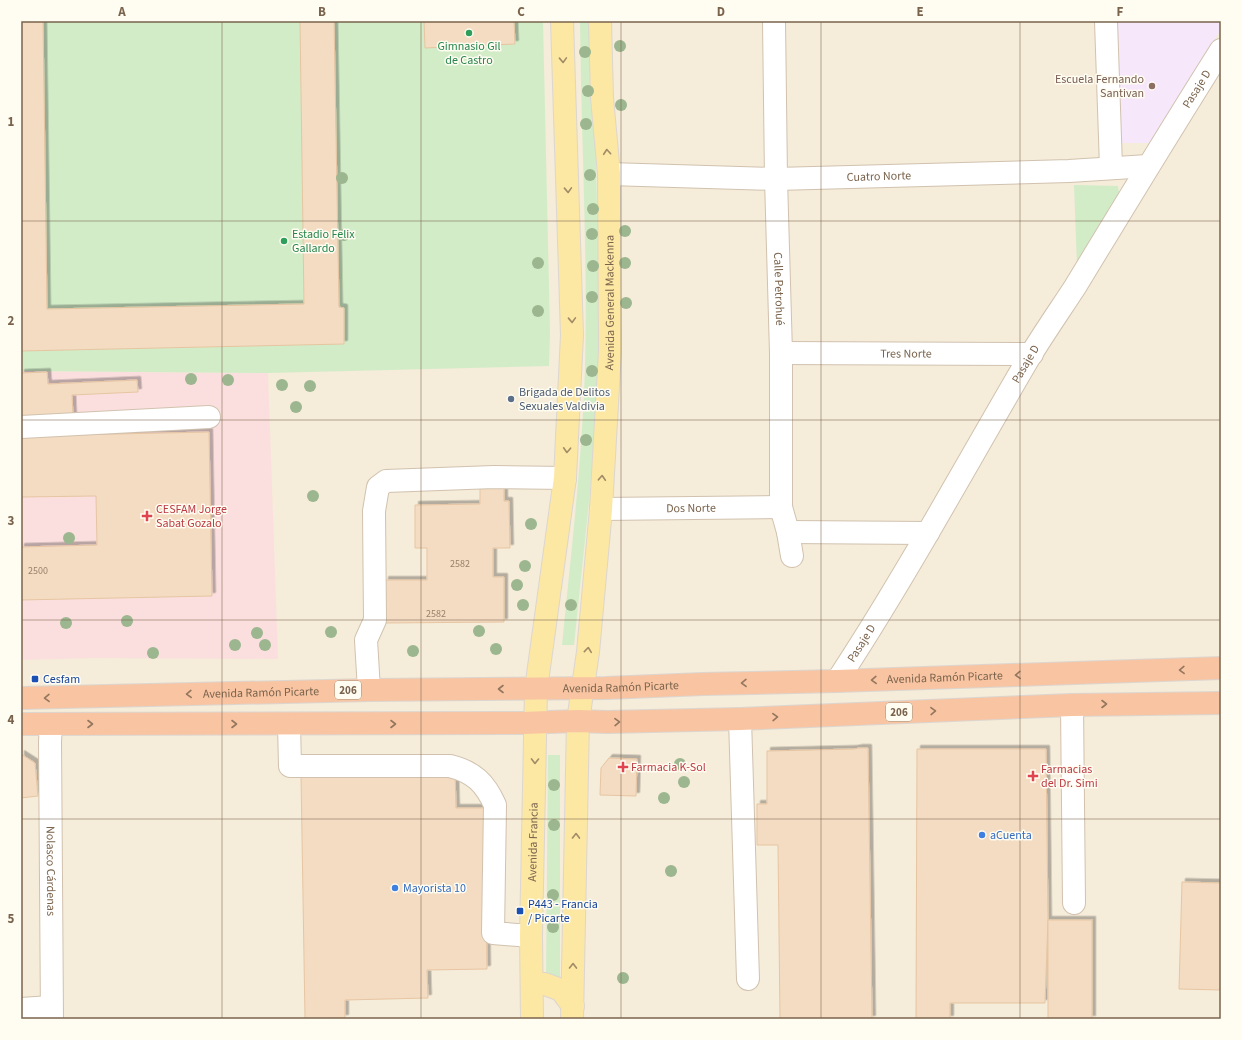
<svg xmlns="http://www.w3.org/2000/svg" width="1242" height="1040" font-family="'Source Sans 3',sans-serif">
  <defs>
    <filter id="shadow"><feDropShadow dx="3.5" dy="-3.5" stdDeviation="0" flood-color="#0004"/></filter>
  </defs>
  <rect width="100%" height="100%" fill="#fdf9eb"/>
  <rect fill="#f5ecd9" x="21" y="21" width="1200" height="998"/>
  <path fill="#f6e7fa" d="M1117,21H1221V29L1153,143H1118Z"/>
  <path fill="#fbdfde" d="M21,371L268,373L278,659L93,658L21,660Z"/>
  <g fill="#d2ecc8">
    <path d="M21,21H543L550,333L549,366L268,373L21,371Z"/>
    <path d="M580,21H593L600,346L590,492L574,645H562C571,553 582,462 585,370C588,253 581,137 580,21Z"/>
    <path d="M1074,185L1118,186L1119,193L1077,266Z"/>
    <path d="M548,755H560V979L546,978Z"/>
  </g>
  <g fill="#f3dcc2" stroke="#e7c5a2" filter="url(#shadow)">
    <path d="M21,21H43L47,309L304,304L300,21H334L339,307L344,308V344L21,351Z"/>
    <path d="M424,21H514L515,44L425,48Z"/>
    <path d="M47,372L48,384L137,380L138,392L72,395L73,416L21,418V373Z"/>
    <path d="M209,432L212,596L21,600V547L97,545L96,496L21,497V436Z"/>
    <path d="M480,486H504V501H509L510,548H493V577H504V622L385,623V580H427V548H415V505L480,504Z"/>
    <path d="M859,748H868L872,1019H780L778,845H757V804H767V751L854,749Z"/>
    <path d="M917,749H1046L1048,920L1045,1003H950V1019H916Z"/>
    <path d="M21,754L35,763L38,796L21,798Z"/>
    <path d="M609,758L637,759L636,796L600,795L601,768Z"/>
    <path d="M455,772L456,808H485L487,969L427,970L428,998L345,1000V1018L305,1019L301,775Z"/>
    <path d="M1182,882L1221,883V990L1179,989Z"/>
    <rect x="1048" y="920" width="44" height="99"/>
  </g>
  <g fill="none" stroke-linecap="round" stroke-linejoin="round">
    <g stroke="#d1c2af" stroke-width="24">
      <g id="minor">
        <path id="s1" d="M774,21L776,179L781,353V507L788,532L792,556"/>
        <path d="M1106,21L1111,167"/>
        <path id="s2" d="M609,174L776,179L1069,171L1148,166"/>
        <path id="s3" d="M781,353L1032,354"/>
        <path d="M21,427L209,417"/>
        <path id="s4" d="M601,509L781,507"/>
        <path d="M788,532L928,533"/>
        <path id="s5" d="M837,681C906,576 966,465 1030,356C1044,333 1060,310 1075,287C1123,208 1171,129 1221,50"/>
        <path d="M369,690L366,640L375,620L374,511L378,487L386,481L494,477L565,478"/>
        <path d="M1072,705L1074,903"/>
        <path d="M740,719L748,979"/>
        <path id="s6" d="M51,724L50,742L52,1019"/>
        <path d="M289,724L290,766H450C474,772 485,783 495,805L493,933L531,936"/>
        <path d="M21,1009L51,1007"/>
      </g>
    </g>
    <g stroke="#dcd6d0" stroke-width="24">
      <g id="major">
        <path d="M533,984H545L561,990L573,1006"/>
        <path id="s7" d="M532,1019L531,936L536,689L565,478L572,335L562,21"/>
        <path id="s8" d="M572,1019L578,721L588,652L601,509L610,351L609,174L602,98L600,21"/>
      </g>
    </g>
    <g stroke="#dcd6d0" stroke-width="24">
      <g id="highway">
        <path id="s9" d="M21,698L369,690L606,688L703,684L837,681L1221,668"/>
        <path d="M21,724L522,723L578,721L607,722L740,719L1072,705L1221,703"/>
      </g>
    </g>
    <use href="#minor" stroke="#fff" stroke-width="22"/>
    <use href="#major" stroke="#fce7a3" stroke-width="22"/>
    <use href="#highway" stroke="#f8c4a2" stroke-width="22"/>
  </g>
  <g fill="#9cb68f">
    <circle cx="620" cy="46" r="6"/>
    <circle cx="585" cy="52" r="6"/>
    <circle cx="588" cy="91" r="6"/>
    <circle cx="621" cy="105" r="6"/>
    <circle cx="586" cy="124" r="6"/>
    <circle cx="590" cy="175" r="6"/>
    <circle cx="342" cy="178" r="6"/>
    <circle cx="593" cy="209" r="6"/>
    <circle cx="625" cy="231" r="6"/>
    <circle cx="592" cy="234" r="6"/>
    <circle cx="344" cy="235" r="6"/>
    <circle cx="538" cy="263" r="6"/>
    <circle cx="625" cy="263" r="6"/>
    <circle cx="593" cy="266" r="6"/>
    <circle cx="592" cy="297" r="6"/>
    <circle cx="626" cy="303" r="6"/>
    <circle cx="538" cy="311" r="6"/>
    <circle cx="592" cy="371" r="6"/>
    <circle cx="191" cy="379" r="6"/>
    <circle cx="228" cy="380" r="6"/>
    <circle cx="282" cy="385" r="6"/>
    <circle cx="310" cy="386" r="6"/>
    <circle cx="296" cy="407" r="6"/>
    <circle cx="586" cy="440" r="6"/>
    <circle cx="313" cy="496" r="6"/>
    <circle cx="531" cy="524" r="6"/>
    <circle cx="69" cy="538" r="6"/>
    <circle cx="525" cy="566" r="6"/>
    <circle cx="517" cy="585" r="6"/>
    <circle cx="523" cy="605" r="6"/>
    <circle cx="571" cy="605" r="6"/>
    <circle cx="127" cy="621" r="6"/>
    <circle cx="66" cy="623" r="6"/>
    <circle cx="479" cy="631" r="6"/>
    <circle cx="331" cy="632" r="6"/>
    <circle cx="257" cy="633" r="6"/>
    <circle cx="235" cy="645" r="6"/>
    <circle cx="265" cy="645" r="6"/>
    <circle cx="496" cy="649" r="6"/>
    <circle cx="413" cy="651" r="6"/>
    <circle cx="153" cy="653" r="6"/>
    <circle cx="680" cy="764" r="6"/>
    <circle cx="684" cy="782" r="6"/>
    <circle cx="554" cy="785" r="6"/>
    <circle cx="664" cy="798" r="6"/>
    <circle cx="554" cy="825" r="6"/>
    <circle cx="671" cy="871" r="6"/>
    <circle cx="553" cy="895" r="6"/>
    <circle cx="553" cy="927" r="6"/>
    <circle cx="623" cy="978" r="6"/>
  </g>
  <defs><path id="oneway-chevron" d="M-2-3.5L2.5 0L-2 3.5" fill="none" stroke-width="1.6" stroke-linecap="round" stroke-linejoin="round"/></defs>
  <g stroke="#a18b66">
    <use href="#oneway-chevron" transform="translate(563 60) rotate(88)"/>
    <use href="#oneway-chevron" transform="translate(607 152) rotate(-95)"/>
    <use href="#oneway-chevron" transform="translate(568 190) rotate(88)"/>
    <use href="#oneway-chevron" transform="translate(572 320) rotate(88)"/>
    <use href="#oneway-chevron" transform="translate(567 450) rotate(93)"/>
    <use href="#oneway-chevron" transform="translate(602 478) rotate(-87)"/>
    <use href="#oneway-chevron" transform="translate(588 650) rotate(-84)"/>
    <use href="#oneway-chevron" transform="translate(535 761) rotate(91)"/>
    <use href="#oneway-chevron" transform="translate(576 836) rotate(-89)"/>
    <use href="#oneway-chevron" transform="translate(573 966) rotate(-89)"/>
  </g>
  <g stroke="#93765d">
    <use href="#oneway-chevron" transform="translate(1182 670) rotate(178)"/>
    <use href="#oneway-chevron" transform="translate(1018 675) rotate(178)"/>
    <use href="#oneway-chevron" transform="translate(874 680) rotate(178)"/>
    <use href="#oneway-chevron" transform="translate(744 683) rotate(179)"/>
    <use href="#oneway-chevron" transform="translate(501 689) rotate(180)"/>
    <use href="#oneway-chevron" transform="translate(189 694) rotate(178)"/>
    <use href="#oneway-chevron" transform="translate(47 698) rotate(179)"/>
    <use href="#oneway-chevron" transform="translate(1104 704)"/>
    <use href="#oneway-chevron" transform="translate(933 711) rotate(-2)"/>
    <use href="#oneway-chevron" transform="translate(775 717) rotate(-2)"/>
    <use href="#oneway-chevron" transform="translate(617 722) rotate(-1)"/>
    <use href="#oneway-chevron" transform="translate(90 724)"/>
    <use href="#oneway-chevron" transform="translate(234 724)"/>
    <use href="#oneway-chevron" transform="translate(393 724)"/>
  </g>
  <path fill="none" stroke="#7a634c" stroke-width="1" stroke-opacity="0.55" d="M222,21V1019M421,21V1019M621,21V1019M821,21V1019M1020,21V1019M21,221H1221M21,420H1221M21,620H1221M21,819H1221"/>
  <g fill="#2e9e5b" stroke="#fffcf2" stroke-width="1.5">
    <circle cx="469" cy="33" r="4"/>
    <circle cx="284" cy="241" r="4"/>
  </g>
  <circle fill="#8d6e63" stroke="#fffcf2" stroke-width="1.5" cx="1152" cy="86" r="4"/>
  <circle fill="#5c6f8a" stroke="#fffcf2" stroke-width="1.5" cx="511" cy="399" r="4"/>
  <g fill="#e0444e" stroke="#fffcf2" stroke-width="1.5">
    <path d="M145 510h4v4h4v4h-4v4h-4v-4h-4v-4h4z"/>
    <path d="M621 761h4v4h4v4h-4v4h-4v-4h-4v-4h4z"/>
    <path d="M1031 770h4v4h4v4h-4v4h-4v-4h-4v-4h4z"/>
  </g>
  <g fill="#1a4fb4" stroke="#fffcf2" stroke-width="1.5">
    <rect x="31" y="675" width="8" height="8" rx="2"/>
    <rect x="516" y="907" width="8" height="8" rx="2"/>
  </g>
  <g fill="#3f7fe0" stroke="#fffcf2" stroke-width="1.5">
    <circle cx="982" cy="835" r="4"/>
    <circle cx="395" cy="888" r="4"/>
  </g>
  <g text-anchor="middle" stroke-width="3" stroke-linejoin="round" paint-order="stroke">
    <g font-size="10" fill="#98816a">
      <text x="460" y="567">2582</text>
      <text x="38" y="574">2500</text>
      <text x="436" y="617">2582</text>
    </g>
    <g fill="#fffcf2" stroke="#a2917e" stroke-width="1">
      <rect x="335" y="681" width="26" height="18" rx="3"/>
      <rect x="886" y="703" width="26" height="18" rx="3"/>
    </g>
    <g font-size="11" font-weight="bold" fill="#7a634c">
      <text x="348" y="694">206</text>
      <text x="899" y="716">206</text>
    </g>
    <g font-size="12" fill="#27864d" stroke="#fffcf2">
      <text x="469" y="50">Gimnasio Gil<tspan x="469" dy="14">de Castro</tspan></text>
      <text x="292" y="238" text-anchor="start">Estadio Felix<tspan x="292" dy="14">Gallardo</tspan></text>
    </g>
    <g font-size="12" fill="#785e54" stroke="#fffcf2" text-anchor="end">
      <text x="1144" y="83">Escuela Fernando<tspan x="1144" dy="14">Santivan</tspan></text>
    </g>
    <g font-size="12" fill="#7a634c" stroke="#fffcf2">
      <text dy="4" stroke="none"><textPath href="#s5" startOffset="693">Pasaje D</textPath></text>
      <text dy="4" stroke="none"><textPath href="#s2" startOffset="270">Cuatro Norte</textPath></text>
      <text dy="4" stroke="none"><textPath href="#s1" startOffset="268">Calle Petrohué</textPath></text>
      <text dy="4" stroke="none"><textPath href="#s8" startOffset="718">Avenida General Mackenna</textPath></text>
      <text dy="4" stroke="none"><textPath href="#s3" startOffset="125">Tres Norte</textPath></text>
      <text dy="4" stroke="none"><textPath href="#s5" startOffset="369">Pasaje D</textPath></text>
      <text dy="4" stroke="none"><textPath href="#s4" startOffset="90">Dos Norte</textPath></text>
      <text dy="4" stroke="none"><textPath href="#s5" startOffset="45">Pasaje D</textPath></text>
      <text dy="4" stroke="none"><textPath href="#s9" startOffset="924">Avenida Ramón Picarte</textPath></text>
      <text dy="4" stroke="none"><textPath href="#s9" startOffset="600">Avenida Ramón Picarte</textPath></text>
      <text dy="4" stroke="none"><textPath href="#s9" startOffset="240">Avenida Ramón Picarte</textPath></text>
      <text dy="4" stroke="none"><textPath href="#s7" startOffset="177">Avenida Francia</textPath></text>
      <text dy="4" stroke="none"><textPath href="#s6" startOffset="147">Nolasco Cárdenas</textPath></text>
    </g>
    <g font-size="12" fill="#4e5e75" stroke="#fffcf2" text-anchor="start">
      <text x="519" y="396">Brigada de Delitos<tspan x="519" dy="14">Sexuales Valdivia</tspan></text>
    </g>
    <g font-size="12" fill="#be3a42" stroke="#fffcf2" text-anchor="start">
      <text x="156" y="513">CESFAM Jorge<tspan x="156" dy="14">Sabat Gozalo</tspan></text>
      <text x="631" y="771">Farmacia K-Sol</text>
      <text x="1041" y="773">Farmacias<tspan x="1041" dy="14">del Dr. Simi</tspan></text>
    </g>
    <g font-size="12" fill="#164399" stroke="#fffcf2" text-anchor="start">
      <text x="43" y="683">Cesfam</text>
      <text x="528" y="908">P443 - Francia<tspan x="528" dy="14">/ Picarte</tspan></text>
    </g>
    <g font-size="12" fill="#366cbe" stroke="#fffcf2" text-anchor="start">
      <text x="990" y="839">aCuenta</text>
      <text x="403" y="892">Mayorista 10</text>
    </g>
  </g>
  <rect width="1242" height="1040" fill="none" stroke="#fffcf2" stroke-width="44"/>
  <rect x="22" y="22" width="1198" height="996" fill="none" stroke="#7a634c" stroke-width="1.5"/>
  <g font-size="13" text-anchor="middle" font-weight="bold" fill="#7a634c">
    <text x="122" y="16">A</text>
    <text x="322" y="16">B</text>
    <text x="521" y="16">C</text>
    <text x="721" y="16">D</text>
    <text x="920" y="16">E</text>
    <text x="1120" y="16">F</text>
    <text x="11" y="126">1</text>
    <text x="11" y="325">2</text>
    <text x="11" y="525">3</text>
    <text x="11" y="724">4</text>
    <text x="11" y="923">5</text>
  </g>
</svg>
